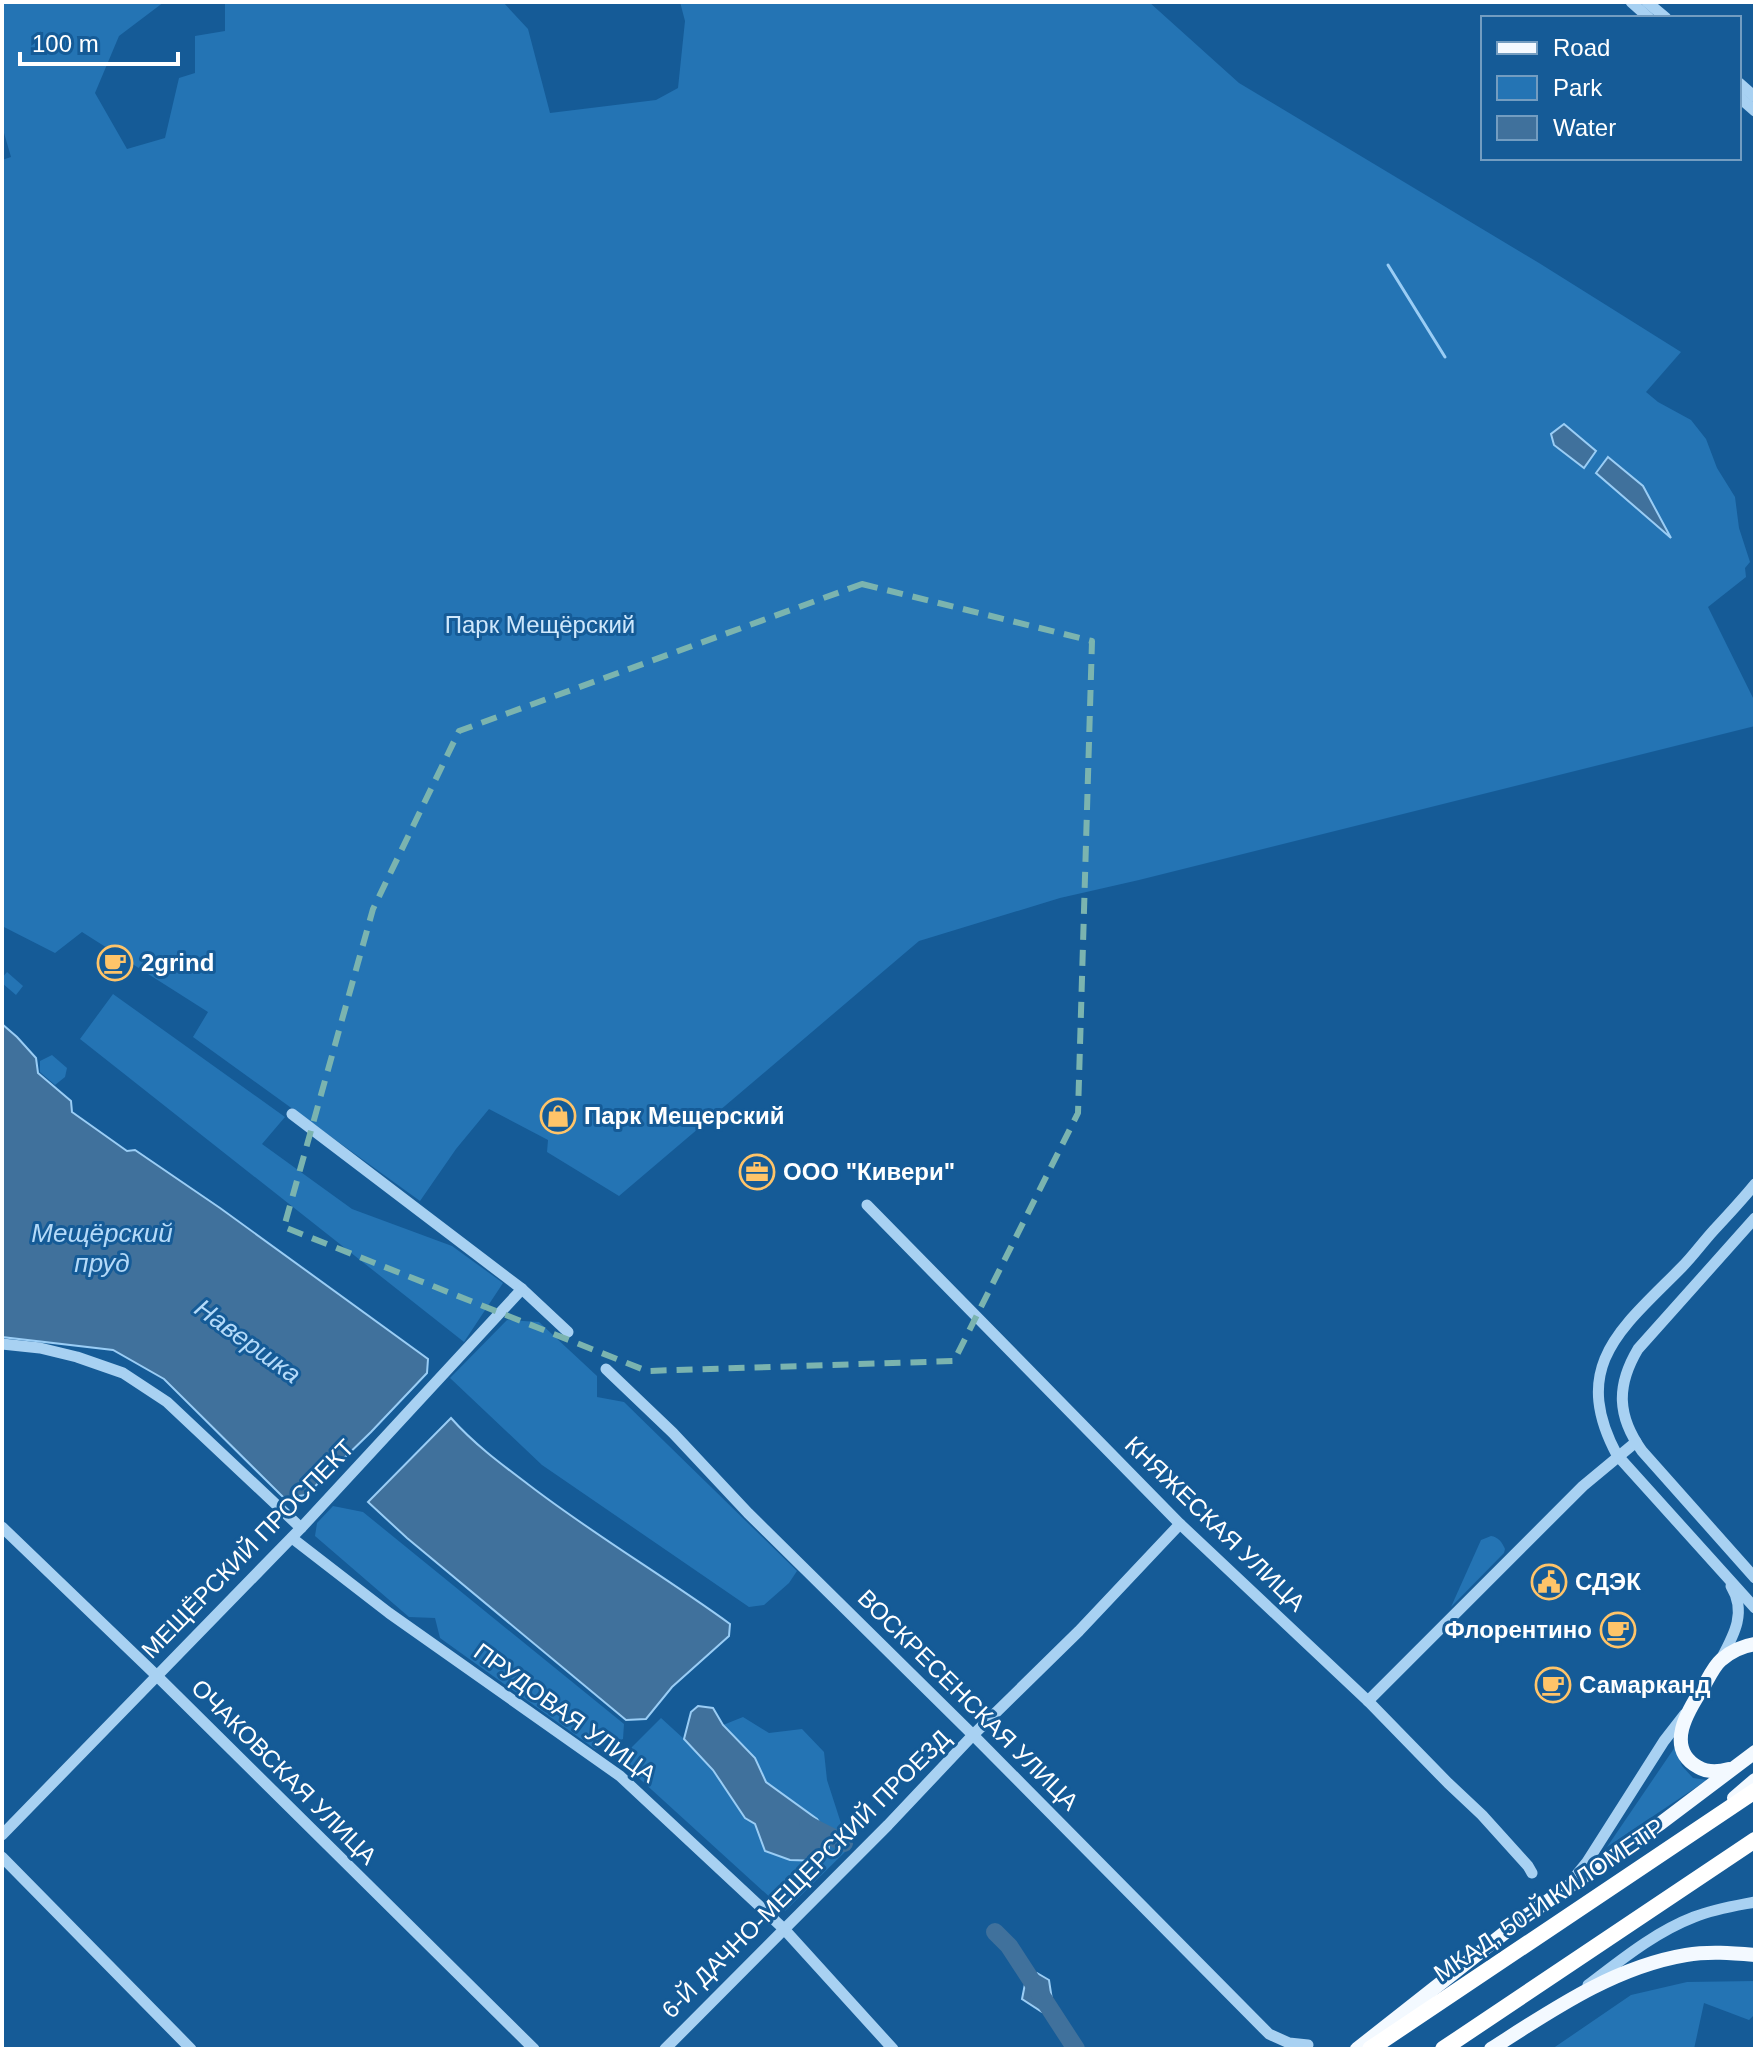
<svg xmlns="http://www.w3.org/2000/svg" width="1757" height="2051" font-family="Arial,sans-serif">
  <rect width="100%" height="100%" fill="#155b97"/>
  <g fill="#2474b4">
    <path d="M2,2H164L119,36L95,93L127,149L165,138L179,78L195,73V36L225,31V2H503L528,29L550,113L656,100L678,88L685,21L680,2H1149L1239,83L1539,263L1681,352L1646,392L1658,402L1691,420L1706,439L1717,468L1735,497L1739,528L1750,562L1745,568L1746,577L1708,607L1755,702V726L1139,880L1060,898L919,941L619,1196L547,1152L548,1140L489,1109L456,1149L420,1201L193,1037L208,1012L82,932L55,953L2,926V160L11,157L2,126Z"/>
    <path d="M7,972L23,986L16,995L2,983V978Z"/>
    <path d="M113,994L285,1117L262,1144L352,1209L452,1246L503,1283L464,1342L80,1039Z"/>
    <path d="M52,1055L67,1068L65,1077L55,1085L40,1072V1061Z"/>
    <path d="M507,1320L539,1322L597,1376V1397L624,1402L797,1571L789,1583L764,1605L749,1607L542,1465L450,1378Z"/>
    <path d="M333,1506L363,1512L624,1724L623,1739L595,1749L440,1638L435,1618L409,1617L315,1536L317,1523Z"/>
    <path d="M1491,1536C1498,1537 1502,1542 1505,1549L1504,1553L1451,1607L1481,1540Z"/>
    <path d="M743,1717L769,1733L802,1729L824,1752L827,1780L849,1848L785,1911L619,1760L661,1718L684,1739L713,1770L744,1818L755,1824L765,1851L829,1837L817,1819L766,1782L755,1758L723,1725Z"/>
    <path d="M1675,1747L1682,1766L1693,1778L1707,1780L1607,1847Z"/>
    <path d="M1755,1981V2014L1749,2020L1704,2003L1694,2049H1552L1631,1995L1687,1982Z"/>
  </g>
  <g fill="#40719c" stroke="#9acdf5" stroke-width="2">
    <path d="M1564,424L1596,451L1584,468L1554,445L1551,434Z"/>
    <path d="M1608,457L1643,486L1671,538L1596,473Z"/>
    <path d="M2,1024L17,1037L36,1058L38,1073L71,1101L72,1112L127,1151L135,1150L220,1208L428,1359L427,1373L371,1432L306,1495L284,1498L164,1379L113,1350L2,1337Z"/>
    <path d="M451,1418C474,1444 501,1464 529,1485C594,1535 664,1576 730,1624L729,1636L672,1687L646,1719L626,1720L407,1538L368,1502Z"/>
    <path d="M698,1706L713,1708L723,1725L755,1758L766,1782L817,1819L829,1837V1852L821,1861L790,1860L765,1851L755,1824L745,1818L713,1770L684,1739L691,1712Z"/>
    <path d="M1037,1973L1049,1980L1054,2013L1042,2012L1022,1999L1025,1984Z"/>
  </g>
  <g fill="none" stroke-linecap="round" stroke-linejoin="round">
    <path stroke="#9acdf5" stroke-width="3" d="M1388,265L1445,357"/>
    <g stroke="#40719c" stroke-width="18">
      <path d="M808,1825L844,1843"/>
      <path d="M995,1932L1009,1946L1076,2049"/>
    </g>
    <g stroke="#a8d1f2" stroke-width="11">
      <path d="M1631,2L1649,18"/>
      <path d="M1647,2L1666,18"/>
      <path d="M1739,83L1755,97"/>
      <path d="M1739,97L1755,111"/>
      <path d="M292,1114L522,1289L568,1332"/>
      <path d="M1755,1184C1742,1200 1728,1215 1714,1230C1703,1242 1693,1256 1682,1267C1622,1328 1569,1365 1617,1455L1755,1608"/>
      <path d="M867,1205L1180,1524L1368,1701L1448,1783L1482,1815L1528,1866L1532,1873"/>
      <path d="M1755,1218L1638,1349C1616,1386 1617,1416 1642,1451L1755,1578"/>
      <path d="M2,1344L40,1348L77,1357L123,1373L167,1402L301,1528"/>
      <path d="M606,1369L673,1433L748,1513L973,1735L1269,2034L1289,2043L1308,2045"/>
      <path d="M2,1527L157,1676L534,2049"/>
      <path d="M292,1538L389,1613L620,1776L784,1929L893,2049"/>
      <path d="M1721,1659C1734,1635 1747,1612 1731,1586"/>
      <path d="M1368,1701L1583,1486L1636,1442"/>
      <path d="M2,1835L301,1528L522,1289"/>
      <path d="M2,1857L191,2049"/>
      <path d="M1574,1878L1587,1862L1664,1741L1685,1714"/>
      <path d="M1588,1985C1621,1960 1655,1932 1694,1917C1714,1909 1734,1906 1755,1902"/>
      <path d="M665,2049L888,1825L973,1735L1079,1631L1180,1524"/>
    </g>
    <g stroke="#f3f9ff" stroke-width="14">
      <path d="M1729,1769C1718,1772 1708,1773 1698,1767C1664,1748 1688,1710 1704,1686C1709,1677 1714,1666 1721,1660C1731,1651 1743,1646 1755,1644"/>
      <path d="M1734,1798L1755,1780"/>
      <path d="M1357,2049L1526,1916L1661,1823L1755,1752"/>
      <path d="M1491,2049C1552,2010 1614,1967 1686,1955C1709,1951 1732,1953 1755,1955"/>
    </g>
    <g stroke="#fff" stroke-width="16">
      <path d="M1370,2049L1755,1791"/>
      <path d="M1443,2049L1755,1840"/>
    </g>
  </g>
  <path fill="none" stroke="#7bb4af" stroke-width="6" stroke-dasharray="16 10" stroke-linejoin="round" d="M862,584L1092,641L1078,1113L954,1361L647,1371L284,1227L373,909L459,731Z"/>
  <defs>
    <g id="cafe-ring" transform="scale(1.8)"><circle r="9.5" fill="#155b97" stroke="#ffc469" stroke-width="1.5"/><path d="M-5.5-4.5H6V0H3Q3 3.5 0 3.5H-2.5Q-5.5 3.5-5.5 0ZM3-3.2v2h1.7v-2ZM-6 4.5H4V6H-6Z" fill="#ffc469"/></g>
    <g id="shop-ring" transform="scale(1.8)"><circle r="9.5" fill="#155b97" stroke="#ffc469" stroke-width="1.5"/><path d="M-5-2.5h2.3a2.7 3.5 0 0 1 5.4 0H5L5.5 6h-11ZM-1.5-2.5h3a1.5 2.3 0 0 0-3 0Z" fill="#ffc469"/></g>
    <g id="office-ring" transform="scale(1.8)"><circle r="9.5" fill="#155b97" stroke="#ffc469" stroke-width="1.5"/><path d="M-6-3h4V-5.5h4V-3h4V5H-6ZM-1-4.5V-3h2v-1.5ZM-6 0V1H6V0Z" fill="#ffc469"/></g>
    <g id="civic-ring" transform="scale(1.8)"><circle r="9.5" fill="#155b97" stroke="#ffc469" stroke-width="1.5"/><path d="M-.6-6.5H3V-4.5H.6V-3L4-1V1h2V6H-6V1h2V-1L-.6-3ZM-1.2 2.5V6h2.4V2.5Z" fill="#ffc469"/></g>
  </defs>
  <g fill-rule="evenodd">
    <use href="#cafe-ring" x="115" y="963"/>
    <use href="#shop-ring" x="558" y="1116"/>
    <use href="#office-ring" x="757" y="1172"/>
    <use href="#civic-ring" x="1549" y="1582"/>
    <use href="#cafe-ring" x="1618" y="1630"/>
    <use href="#cafe-ring" x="1553" y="1685"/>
  </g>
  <g text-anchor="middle" stroke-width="6" stroke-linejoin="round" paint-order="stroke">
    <g font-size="24" fill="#cfe8fc" stroke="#155b97">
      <text x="540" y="633">Парк Мещёрский</text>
    </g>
    <g font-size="24" font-weight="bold" fill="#fff" stroke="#155b97" text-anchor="start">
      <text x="141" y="971">2grind</text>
      <text x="584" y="1124">Парк Мещерский</text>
      <text x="783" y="1180">ООО "Кивери"</text>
      <text x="1575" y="1590">СДЭК</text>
      <text x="1592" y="1638" text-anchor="end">Флорентино</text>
      <text x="1579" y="1693">Самарканд</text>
    </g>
    <g font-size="24" fill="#fff" stroke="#155b97">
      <text transform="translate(1215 1524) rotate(44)" y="8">КНЯЖЕСКАЯ УЛИЦА</text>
      <text transform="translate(248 1549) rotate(-46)" y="8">МЕЩЁРСКИЙ ПРОСПЕКТ</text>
      <text transform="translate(968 1700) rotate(45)" y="8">ВОСКРЕСЕНСКАЯ УЛИЦА</text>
      <text transform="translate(565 1713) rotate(36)" y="8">ПРУДОВАЯ УЛИЦА</text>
      <text transform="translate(284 1772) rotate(45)" y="8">ОЧАКОВСКАЯ УЛИЦА</text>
      <text transform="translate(806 1874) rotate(-45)" y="8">6-Й ДАЧНО-МЕЩЕРСКИЙ ПРОЕЗД</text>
      <text transform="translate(1549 1900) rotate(-34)" y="8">МКАД, 50-Й КИЛОМЕТР</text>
    </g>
    <g font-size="26" font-style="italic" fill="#b4daf9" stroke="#155b97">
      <text x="102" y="1242">Мещёрский<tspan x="102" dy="30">пруд</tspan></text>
      <text transform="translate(248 1341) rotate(36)" y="9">Навершка</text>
    </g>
  </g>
  <rect width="1757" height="2051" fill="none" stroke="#ffffff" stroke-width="8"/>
  <rect x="1481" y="16" width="260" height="144" fill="#155b97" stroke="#739dc1" stroke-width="2"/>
  <rect x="1497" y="42" width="40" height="12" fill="#f3f9ff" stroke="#739dc1" stroke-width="2"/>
  <text x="1553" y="56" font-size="24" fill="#ffffff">Road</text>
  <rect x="1497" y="76" width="40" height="24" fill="#2474b4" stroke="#739dc1" stroke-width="2"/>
  <text x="1553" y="96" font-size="24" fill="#ffffff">Park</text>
  <rect x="1497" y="116" width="40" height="24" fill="#40719c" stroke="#739dc1" stroke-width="2"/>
  <text x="1553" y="136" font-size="24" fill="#ffffff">Water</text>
  <path d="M20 52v12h158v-12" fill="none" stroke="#ffffff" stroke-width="4"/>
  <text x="32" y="52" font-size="24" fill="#ffffff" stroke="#155b97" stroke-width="6" paint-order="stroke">100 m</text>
</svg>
